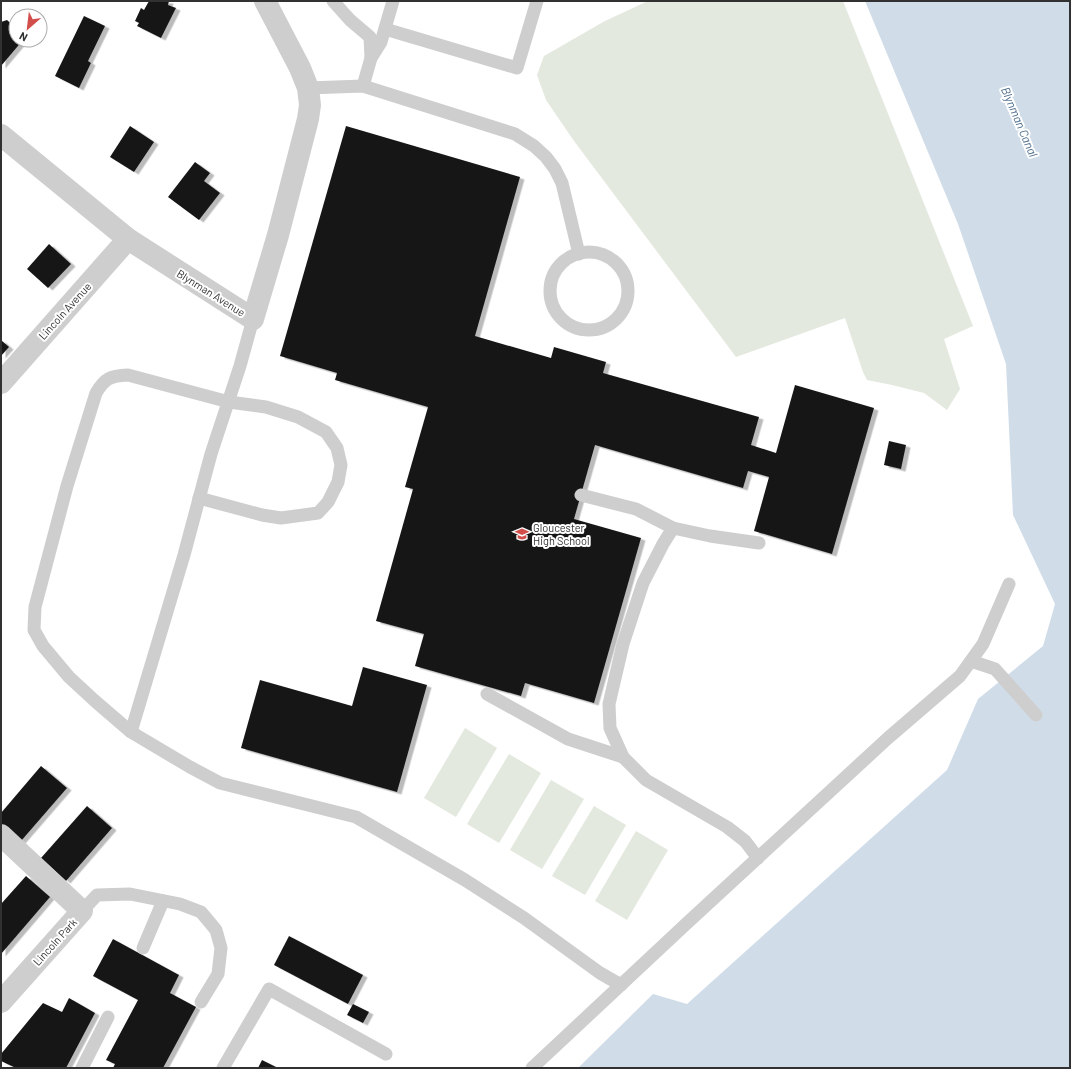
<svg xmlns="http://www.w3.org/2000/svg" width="1071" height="1069" font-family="Barlow,sans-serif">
  <defs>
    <filter id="shadow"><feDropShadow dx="4.5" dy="2.5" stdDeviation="0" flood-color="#0004"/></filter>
  </defs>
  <rect width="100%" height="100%" fill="#fff"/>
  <g fill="#e3e9de">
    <path d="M648,1H843L973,326L944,339L960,389L947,410L924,393L892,385L867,380L863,372L845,318L736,357L574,141L546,100L537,75L544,56L605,21Z"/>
    <path d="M465,728L497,748L456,817L424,798Z"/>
    <path d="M509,754L541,773L499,843L467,824Z"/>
    <path d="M551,780L584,799L542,869L510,850Z"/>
    <path d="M594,806L626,825L585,895L552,876Z"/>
    <path d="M636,831L668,850L627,920L595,901Z"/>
  </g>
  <path fill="#d0dde9" d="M865,1H1070V1068H578L653,994L687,1004L947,770L978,699L1043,646L1055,604L1013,515L1006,364L958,224Z"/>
  <g fill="#181818" filter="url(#shadow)">
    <path d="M149,1H169L168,5L176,8L161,38L137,26L139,23L135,21L141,8L144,10Z"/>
    <path d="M84,16L105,26L88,61L91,63L79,88L55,76Z"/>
    <path d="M7,20L16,28V40H23L1,66V22Z"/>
    <path d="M130,126L154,142L134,172L110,157Z"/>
    <path d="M346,126L520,177L475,336L551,358L554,347L606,362L603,373L759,417L751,445L776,453L795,385L874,408L832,554L754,531L769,477L748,471L743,488L595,445L574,519L641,538L594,703L525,683L521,696L415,666L424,634L376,621L413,489L405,487L428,407L335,380L337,373L280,356Z"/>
    <path d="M195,162L210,173L204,181L220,193L199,220L168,197Z"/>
    <path d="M49,244L71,264L48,288L27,269Z"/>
    <path d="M1,340L9,347L1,356Z"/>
    <path d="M889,441L906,445L901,469L884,465Z"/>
    <path d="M363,667L427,685L397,792L241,748L260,680L352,706Z"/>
    <path d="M41,766L67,788L21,841L1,824V813Z"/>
    <path d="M87,806L112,828L66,881L41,858Z"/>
    <path d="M26,876L50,897L1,954V904Z"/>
    <path d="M289,936L363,975L348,1004L274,965Z"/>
    <path d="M113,939L179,975L170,993L196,1007L163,1068H113L115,1064L106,1060L138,1000L93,976Z"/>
    <path d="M69,998L95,1013L66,1068H16L1,1061V1054L43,1003L62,1012Z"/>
    <path d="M353,1004L369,1012L363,1023L347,1015Z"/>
    <path d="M262,1060L278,1068H258Z"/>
  </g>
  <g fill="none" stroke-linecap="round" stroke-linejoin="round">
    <g stroke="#cecece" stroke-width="13">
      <path d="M333,1L350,20L370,37L371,58"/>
      <path d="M385,29L517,68L537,1"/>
      <path d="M363,86L371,58L381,42L393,1"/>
      <path d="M308,88L363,86L515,134L534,146L546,157L555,169L562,183L579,254"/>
      <circle cx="589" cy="291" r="39"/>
      <path d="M581,495L636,509L673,528L710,536L759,543"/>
      <path d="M199,498L262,515L281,518L318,513L328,502L338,482L341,465L337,448L326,432L298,417L266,407L229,402L128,375C110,376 105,378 96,393L67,486L35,607L34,630L43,646L69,677L95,701L131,732L190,767L220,783L356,817L465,880L524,918L600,973L621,985"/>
      <path d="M673,528L663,544L643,583L623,644L609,704L610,728L623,757L646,780L727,827L745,841L758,858"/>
      <path d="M971,661L995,669L1036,715"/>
      <path d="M487,694L568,739L623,757"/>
      <path d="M131,732L184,555L211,454L240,366L253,319"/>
      <path d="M82,911L97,895L130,894L180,904L201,912L216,930L221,948L218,974L201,1002"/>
      <path d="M143,948L163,901"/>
      <path d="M82,1068L108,1017"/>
      <path d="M223,1068L269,989L386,1054"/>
      <path d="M532,1068L686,924L888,738L960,676L983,644L1009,584"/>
    </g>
    <g stroke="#cecece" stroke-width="22">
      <path d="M1,135L128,239L253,319L278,235L308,119L310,105L308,88L300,68L265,1"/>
      <path d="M1,383L128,239"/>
      <path d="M1,835L82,911L1,1002"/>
    </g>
  </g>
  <defs>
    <g id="school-bare" transform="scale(1.08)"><path d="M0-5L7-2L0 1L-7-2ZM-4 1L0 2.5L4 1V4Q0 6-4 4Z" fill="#d14e4a" stroke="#fff" stroke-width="2.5" paint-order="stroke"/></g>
  </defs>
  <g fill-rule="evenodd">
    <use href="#school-bare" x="522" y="534"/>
  </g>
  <g text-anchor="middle" stroke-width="4" stroke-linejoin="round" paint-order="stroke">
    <g font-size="11" fill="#313131" stroke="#fff">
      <text transform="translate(211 293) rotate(32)" y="4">Blynman Avenue</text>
      <text transform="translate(65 311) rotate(-48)" y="4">Lincoln Avenue</text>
      <text transform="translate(55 942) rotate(-48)" y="4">Lincoln Park</text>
    </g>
    <g font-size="11" fill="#313131" stroke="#fff" text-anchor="start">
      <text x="533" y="532">Gloucester<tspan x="533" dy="13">High School</tspan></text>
    </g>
    <g font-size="12" font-style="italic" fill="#48698a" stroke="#fff">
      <text transform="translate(1019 122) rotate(67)" y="4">Blynman Canal</text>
    </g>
  </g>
  <rect width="1071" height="1069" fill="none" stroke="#313131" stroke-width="4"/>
  <g transform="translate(28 28) rotate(208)"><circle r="19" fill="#ffffff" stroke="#adadad"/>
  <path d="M0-3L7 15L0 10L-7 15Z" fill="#d14e4a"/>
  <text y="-6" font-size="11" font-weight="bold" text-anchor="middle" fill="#313131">N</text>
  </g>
</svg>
